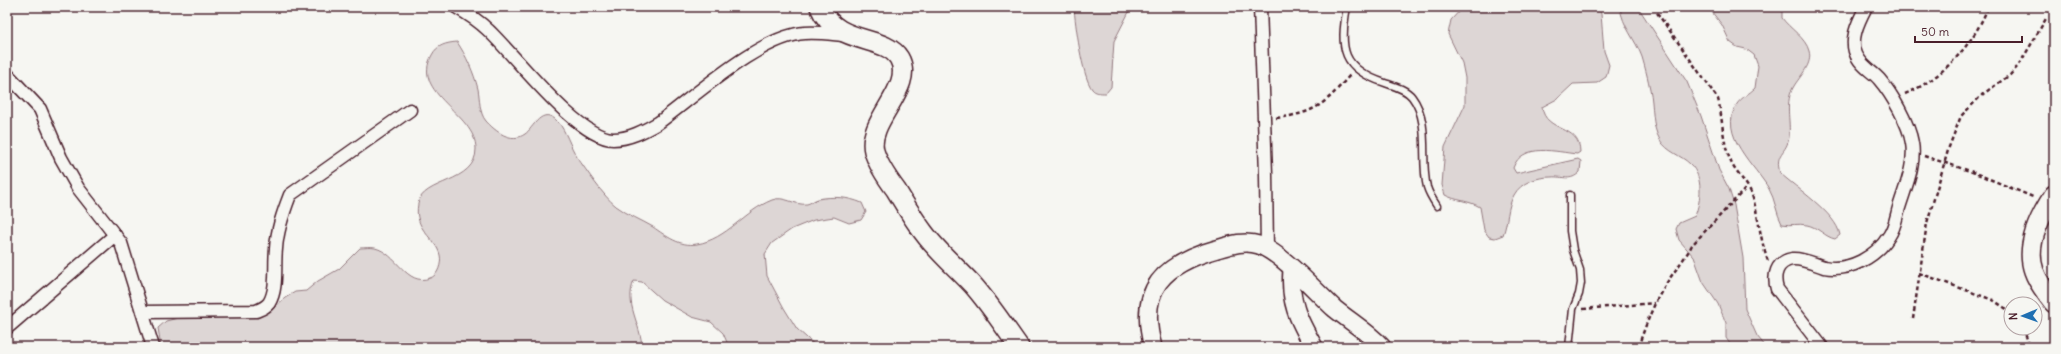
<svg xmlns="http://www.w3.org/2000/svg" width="2061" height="354" font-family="Delius,sans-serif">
  <rect width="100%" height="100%" fill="#f6f6f2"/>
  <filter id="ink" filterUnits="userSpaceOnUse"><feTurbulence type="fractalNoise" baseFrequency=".025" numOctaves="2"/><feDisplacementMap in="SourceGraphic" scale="8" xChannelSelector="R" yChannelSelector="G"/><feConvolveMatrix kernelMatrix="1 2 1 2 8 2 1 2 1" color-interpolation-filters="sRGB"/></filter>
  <g filter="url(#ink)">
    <g fill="#ddd6d5" stroke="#947a80">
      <path d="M1074,7H1134L1130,10L1114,41L1111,87L1106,93C1100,93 1095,93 1092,89C1082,76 1075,23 1074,7Z"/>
      <path d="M1463,7H1598L1601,14L1604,51L1609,65L1606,77L1597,83L1573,84L1557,99L1542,107C1545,133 1580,124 1580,152L1577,154C1557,152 1522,142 1513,168L1516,173L1578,159L1581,161L1580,172C1570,182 1564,176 1551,177C1537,177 1521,182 1514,195C1507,207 1508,222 1503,235L1495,238L1489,237L1484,230L1480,207C1468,200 1456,201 1445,195L1442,185L1445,147L1465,105V78L1462,63L1448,34L1451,20Z"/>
      <path d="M1620,7H1638L1687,82L1701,116L1719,170L1729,189L1734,205L1743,258L1745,309L1757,336L1766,347H1732L1726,338V323L1718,304L1703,282L1694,257L1679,240L1676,229L1679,223L1695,216C1701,200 1704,177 1690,164C1681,155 1667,152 1660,140C1651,125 1654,106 1650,89C1648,79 1645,67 1642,57C1636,40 1622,26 1620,7Z"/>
      <path d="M1708,7H1782V18C1789,28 1806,38 1809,51C1813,64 1800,76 1794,86C1784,102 1791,120 1789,137C1787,154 1774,152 1780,173C1796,188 1836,213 1840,235L1835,239C1825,237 1818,227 1807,225C1798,223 1791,226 1782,224C1776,213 1775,199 1769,189C1756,166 1717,135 1737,104C1741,98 1750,93 1755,88L1758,66L1754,55L1746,49L1737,47L1730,42L1722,25Z"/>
      <path d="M457,42C466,55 474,73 478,89C480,99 479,113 486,121C495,131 511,144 525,134C533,129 542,104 558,122C566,131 570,146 577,157C587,171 603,196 616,206C628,215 641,220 653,227C666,236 680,247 697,244C727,239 744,211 772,200C784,195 795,206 807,204C811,203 814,200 818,199C833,196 848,197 862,203L866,212L861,220L849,223L834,217L814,220L792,229L772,243L765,254L767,276L784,308L797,329L817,347H729L723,333L711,322L692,317L662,300L642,282L634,281C624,304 641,324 642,347H161L158,328L166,321L178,318L251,317L270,311L285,298L295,292L306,291L318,281L339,269L360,248C365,248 370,247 375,248C397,253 406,287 430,278C438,276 442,263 440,255C436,238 413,230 418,204C422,179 476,184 476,149C476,113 410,94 432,55C437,45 446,43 457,42Z"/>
    </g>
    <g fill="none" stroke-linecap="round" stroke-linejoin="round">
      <g stroke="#4a1f2b" stroke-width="9">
        <g id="lane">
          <path d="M1347,7C1339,49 1342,69 1385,83C1394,86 1406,89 1412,97C1431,122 1420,160 1427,187C1429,194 1433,200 1437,206"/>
          <path d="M1569,347L1573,309L1579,294L1581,283L1580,270L1573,250L1570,231V195"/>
        </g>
      </g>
      <g stroke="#4a1f2b" stroke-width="15">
        <g id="street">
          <path d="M456,7C468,14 478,20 488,30C515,55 577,138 613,139C629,139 644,131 658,123C695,96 760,36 805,33C818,32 832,34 845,35"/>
          <path d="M1260,7L1266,174L1267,250"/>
          <path d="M7,74L40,109L61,158L78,188L121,243L153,347"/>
          <path d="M143,312L256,311C261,309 265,308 269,303C278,289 274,265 276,249C277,230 283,213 290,195L410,110"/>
          <path d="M7,328L115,235"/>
          <path d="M1822,347L1777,289C1773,276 1776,262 1792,259C1803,258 1814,264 1824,267C1849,272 1876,257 1889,236C1894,229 1896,219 1898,211C1904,190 1916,165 1912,143C1909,124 1892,94 1879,79C1873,72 1863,67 1858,58C1848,42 1858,22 1866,7"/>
        </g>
      </g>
      <g stroke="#4a1f2b" stroke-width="20">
        <g id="secondary">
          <path d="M1292,269C1289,302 1298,319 1314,347"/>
          <path d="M1153,347C1137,289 1163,264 1217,249C1230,245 1245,240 1259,245C1283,254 1315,291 1335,309C1351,322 1368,332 1382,347"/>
        </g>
      </g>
      <g stroke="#4a1f2b" stroke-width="22">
        <g id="primary">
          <path d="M820,7C836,46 884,34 899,58C916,87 866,121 874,151C878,165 887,178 896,190C905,205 914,220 924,233C938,252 956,267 972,284C989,303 1004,326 1019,347"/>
          <path d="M2054,195C2040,216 2025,246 2034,271C2038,283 2047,294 2054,303"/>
        </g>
      </g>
      <g stroke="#4a1f2b" stroke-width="2.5" stroke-dasharray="4 3" stroke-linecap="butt">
        <path d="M1653,7L1718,99C1723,119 1722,142 1731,162C1736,174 1748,183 1752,195C1759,217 1760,240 1768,261"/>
        <path d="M1905,94C1942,79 1974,44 1988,7"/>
        <path d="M1276,118C1316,113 1324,105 1350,75"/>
        <path d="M1924,156L1970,171L2033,197"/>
        <path d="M1919,273L1993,300L2011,312"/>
        <path d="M1583,309L1655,303"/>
        <path d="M1913,319L1927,223L1949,147L1961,116L1983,94L2010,75L2019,65L2047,17"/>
        <path d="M2023,328L2030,347"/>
        <path d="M1638,347C1646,325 1653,304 1666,284C1674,271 1685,259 1692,245L1747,187"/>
      </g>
      <use href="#lane" stroke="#f6f6f2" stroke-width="6"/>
      <use href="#street" stroke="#f6f6f2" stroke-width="12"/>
      <use href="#secondary" stroke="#f6f6f2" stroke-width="17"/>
      <use href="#primary" stroke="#f6f6f2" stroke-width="19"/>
    </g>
  </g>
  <rect width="2061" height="354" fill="none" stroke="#f6f6f2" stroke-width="24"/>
  <rect x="12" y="12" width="2037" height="330" fill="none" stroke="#4a1f2b" stroke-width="1.5" filter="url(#ink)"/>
  <g transform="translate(2023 316) rotate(268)"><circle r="19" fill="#f6f6f2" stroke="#b1a0a2"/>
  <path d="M0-3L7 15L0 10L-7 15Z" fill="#1f6fb2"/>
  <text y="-6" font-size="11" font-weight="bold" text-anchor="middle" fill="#4a1f2b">N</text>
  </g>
  <path d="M1915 36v6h107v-6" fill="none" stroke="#4a1f2b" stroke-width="2"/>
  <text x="1921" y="36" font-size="12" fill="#4a1f2b" stroke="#f6f6f2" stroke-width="3" paint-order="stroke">50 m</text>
</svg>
